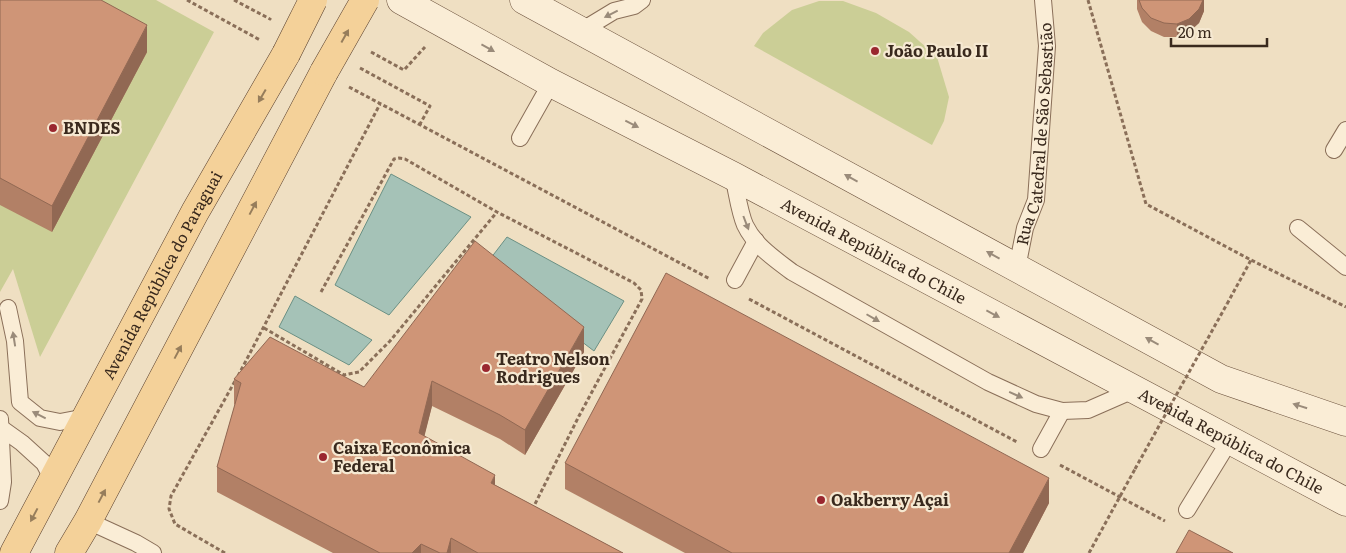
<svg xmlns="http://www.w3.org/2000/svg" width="1346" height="553" font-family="Literata,serif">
  <rect width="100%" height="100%" fill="#efdfc2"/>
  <g fill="#cbce96">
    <path d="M0,0H156L214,32L40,357L13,269L0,292Z"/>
    <path d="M819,1H843L876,13L909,32L937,57L949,97L944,121L932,145L754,46L763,33L792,10Z"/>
  </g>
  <g fill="#a5c2b7" stroke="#6b9084">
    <path d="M391,174L471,217L389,315L335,285Z"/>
    <path d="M507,237L624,301L594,351L484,267Z"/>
    <path d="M295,296L372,340L349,365L279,327Z"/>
  </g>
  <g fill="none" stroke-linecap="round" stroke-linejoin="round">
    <g stroke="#8a6f59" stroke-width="18">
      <g id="lane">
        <path d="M581,31L614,11L634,6L642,0"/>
        <path d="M520,138L551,83"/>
        <path d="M1334,150L1346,130"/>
        <path d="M733,176C737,192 739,211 745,225C755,246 775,259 792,272L988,382L1036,404L1062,411L1088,410L1136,389"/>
        <path d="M1298,228L1346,267"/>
        <path id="s1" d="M1017,268L1025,228L1036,200L1047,46L1043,0"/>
        <path d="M735,280L756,241"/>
        <path d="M8,308L15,341L20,402L40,418L60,422L86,417"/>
        <path d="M0,419L3,482L0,501"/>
        <path d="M1,428L22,443L44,463L53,480"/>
        <path d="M1041,449L1062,411"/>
        <path d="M1187,510L1230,440"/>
        <path d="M88,521L136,543L153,553"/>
      </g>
    </g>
    <g stroke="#6b513c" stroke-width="29">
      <g id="secondary">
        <path id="s2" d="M401,0L551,83L733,176L1346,502"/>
        <path d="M524,0L1221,379L1346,422"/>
      </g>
    </g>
    <g stroke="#573e2d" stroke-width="29">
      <g id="primary">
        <path id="s3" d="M14,553L195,212L286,54"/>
        <path d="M69,553L88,521L324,72"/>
      </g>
    </g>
    <g stroke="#8a6f59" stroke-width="3" stroke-dasharray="4 2.5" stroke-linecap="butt">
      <path d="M187,0L260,40"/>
      <path d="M234,0L270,19V18"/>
      <path d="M1088,0L1146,204L1251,260L1346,307"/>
      <path d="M371,52L404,70L425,47"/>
      <path d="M360,68L430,106L420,124"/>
      <path d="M349,87L710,279"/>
      <path d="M321,292L394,159L399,158L405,159L497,212L634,283L641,290L642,299L579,416L533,508"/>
      <path d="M749,299L1017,442"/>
      <path d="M1227,304L1251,260"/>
      <path d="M264,328L344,375L359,372L390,341L497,212"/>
      <path d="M238,376L380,104"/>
      <path d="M1060,465L1165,521"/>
      <path d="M225,553L175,524L169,509L171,496L235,381"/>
      <path d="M1089,553L1135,469"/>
    </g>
    <use href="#lane" stroke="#faedd6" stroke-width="16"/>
    <use href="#secondary" stroke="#faedd6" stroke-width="28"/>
    <use href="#primary" stroke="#f4d199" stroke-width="28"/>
    <g stroke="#573e2d" stroke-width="29" stroke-linecap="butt">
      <g id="primary-bridge">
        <path d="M286,54L313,0"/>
        <path d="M324,72L365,0"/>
      </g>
    </g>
    <path stroke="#8a6f59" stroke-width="3" stroke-dasharray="4 2.5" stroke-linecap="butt" d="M1135,469L1227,304"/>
    <use href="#primary-bridge" stroke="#f4d199" stroke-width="28"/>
  </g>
  <g fill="#b28066">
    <path d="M0,0L147,52L52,232L0,205Z"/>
    <path d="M1137,0H1204V11L1199,23L1189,32L1177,37H1164L1151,31L1142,22L1137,9Z"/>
    <path d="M584,352L525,455L500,439L432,406L424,436L495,485L623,553H333L217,492V467L235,405L234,404V379L364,387Z"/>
    <path d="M565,463L1049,503L1023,553H685L565,489Z"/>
  </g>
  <g fill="#916853">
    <path d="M1203,0H1204V11L1199,23L1189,32L1177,37V24Z"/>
    <path d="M147,25V52L52,232V206Z"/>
    <path d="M584,327V352L525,455V430Z"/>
    <path d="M432,381V406L419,458V433Z"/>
    <path d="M495,475V500L491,483Z"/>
    <path d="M1049,478V503L1023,553H1009Z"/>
    <path d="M451,538V553H447Z"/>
    <path d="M421,544V553H412Z"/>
  </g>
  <g fill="#cf9577" stroke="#916853">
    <path d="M0,0H101L147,25L52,206L0,178Z"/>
    <path d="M1139,0H1203L1199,9L1189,19L1177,24L1164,23L1151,18L1142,8Z"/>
    <path d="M475,241L584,327L525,430L500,415L432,381L419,433L495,475L491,483L623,553H478L451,538L447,553H440L421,544L412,553H380L217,467L241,383L234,379L270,337L364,387Z"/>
    <path d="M666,273L1049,478L1009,553H732L565,463Z"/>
    <path d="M1189,530L1233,553H1176Z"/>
  </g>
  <defs><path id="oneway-solid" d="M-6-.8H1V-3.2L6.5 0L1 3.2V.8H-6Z" transform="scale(1.25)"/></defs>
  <g fill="#9a8b7a">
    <use href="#oneway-solid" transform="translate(611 14) rotate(153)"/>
    <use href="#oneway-solid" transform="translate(488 48) rotate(29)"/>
    <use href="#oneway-solid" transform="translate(632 124) rotate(27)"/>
    <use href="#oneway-solid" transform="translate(851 178) rotate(-151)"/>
    <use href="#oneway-solid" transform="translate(746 223) rotate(69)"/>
    <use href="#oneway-solid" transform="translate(993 255) rotate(-151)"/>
    <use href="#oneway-solid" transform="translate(993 314) rotate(28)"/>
    <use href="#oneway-solid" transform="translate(873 318) rotate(30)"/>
    <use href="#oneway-solid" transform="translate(14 339) rotate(-99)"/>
    <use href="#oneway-solid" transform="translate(1152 341) rotate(-151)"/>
    <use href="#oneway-solid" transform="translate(1016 395) rotate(24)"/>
    <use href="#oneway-solid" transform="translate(1300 406) rotate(-162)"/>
    <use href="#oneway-solid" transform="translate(39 415) rotate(-153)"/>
  </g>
  <g fill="#967d5b">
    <use href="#oneway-solid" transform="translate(345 36) rotate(-61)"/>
    <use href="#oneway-solid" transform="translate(262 96) rotate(120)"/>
    <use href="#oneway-solid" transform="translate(253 208) rotate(-62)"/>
    <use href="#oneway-solid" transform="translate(178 352) rotate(-62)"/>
    <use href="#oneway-solid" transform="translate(102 496) rotate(-62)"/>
    <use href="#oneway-solid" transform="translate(34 515) rotate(118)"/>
  </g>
  <g fill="#9a272f" stroke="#f6e9d2" stroke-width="2">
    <circle cx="875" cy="51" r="5"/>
    <circle cx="53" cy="128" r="5"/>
    <circle cx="486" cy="368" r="5"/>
    <circle cx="323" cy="457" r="5"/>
    <circle cx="821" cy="500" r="5"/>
  </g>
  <g text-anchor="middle" stroke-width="4.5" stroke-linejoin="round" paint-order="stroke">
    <g font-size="16" font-weight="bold" fill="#39291d" stroke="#f6e9d2" text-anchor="start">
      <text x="885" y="57">João Paulo II</text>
      <text x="63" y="134">BNDES</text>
      <text x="496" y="365">Teatro Nelson<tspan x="496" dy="18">Rodrigues</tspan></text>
      <text x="333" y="454">Caixa Econômica<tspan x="333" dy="18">Federal</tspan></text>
      <text x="831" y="506">Oakberry Açai</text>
    </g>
    <g font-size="16" fill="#39291d" stroke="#f6e9d2">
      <text dy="6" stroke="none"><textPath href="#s1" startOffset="136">Rua Catedral de São Sebastião</textPath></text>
      <text dy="6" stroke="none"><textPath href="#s2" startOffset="535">Avenida República do Chile</textPath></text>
      <text dy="6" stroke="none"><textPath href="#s3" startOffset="315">Avenida República do Paraguai</textPath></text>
      <text dy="6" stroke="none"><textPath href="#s2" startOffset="940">Avenida República do Chile</textPath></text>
    </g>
  </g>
  <path d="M1171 38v8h96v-8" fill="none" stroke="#39291d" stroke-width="2.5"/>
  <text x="1178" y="38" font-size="15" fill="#39291d" stroke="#f6e9d2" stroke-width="4" paint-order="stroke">20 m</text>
</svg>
